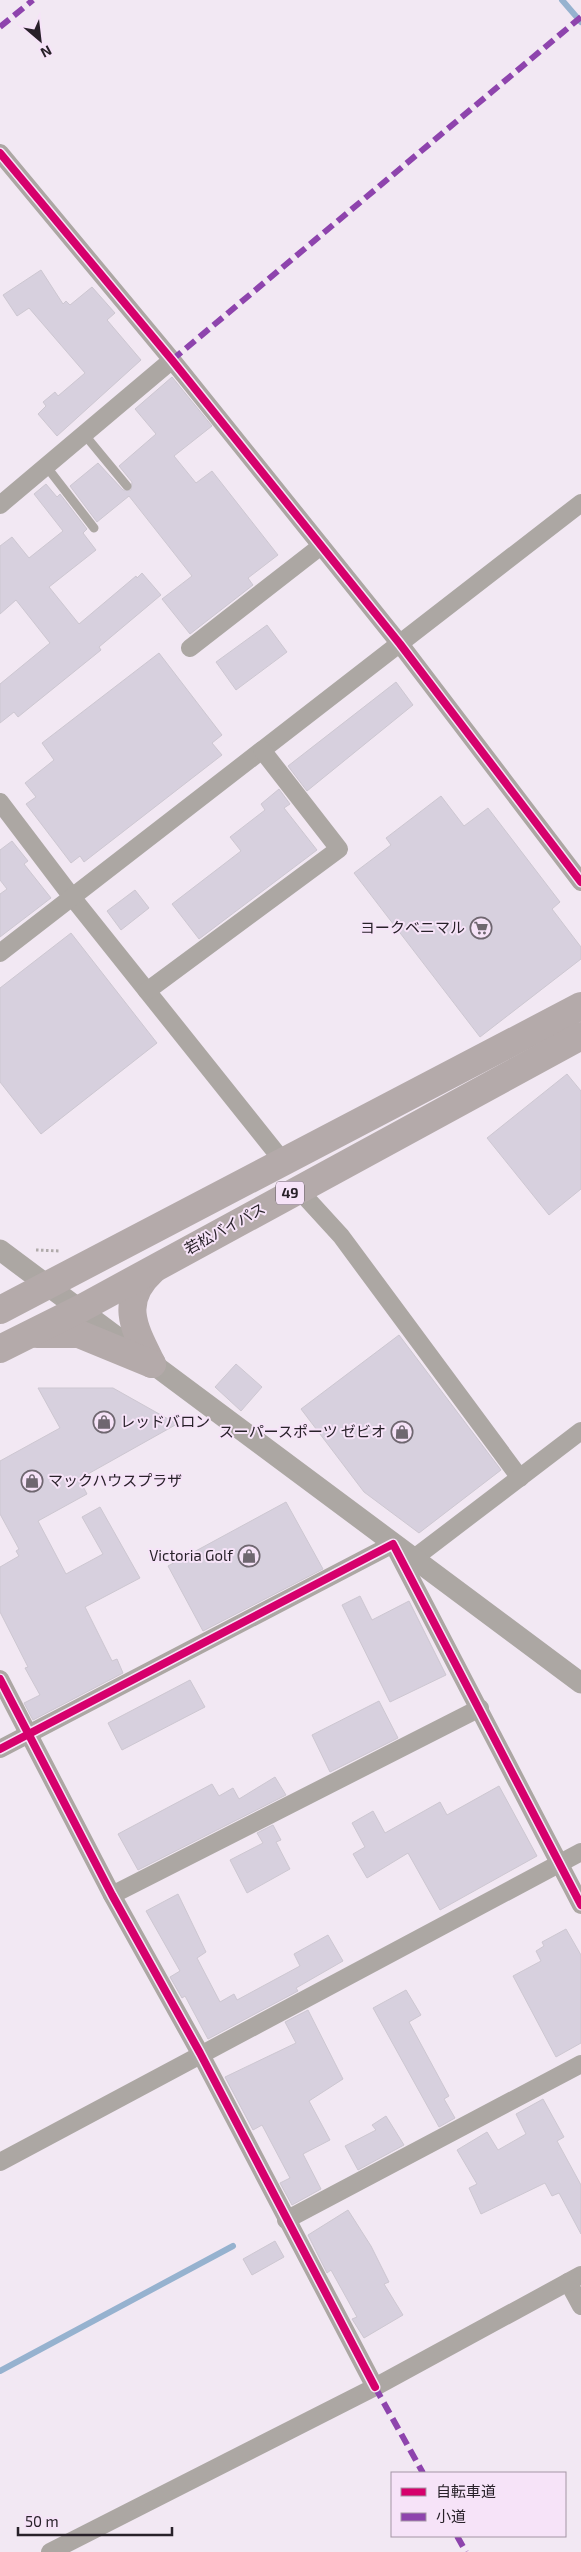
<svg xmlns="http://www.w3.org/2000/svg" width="581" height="2552" font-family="'Exo 2','Noto Sans JP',sans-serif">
  <rect width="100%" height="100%" fill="#f2e8f3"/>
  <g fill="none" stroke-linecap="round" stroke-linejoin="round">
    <g stroke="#96b2cf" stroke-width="6">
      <path d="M562,0L581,22"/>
      <path d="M0,2371L233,2246"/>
    </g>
  </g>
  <g fill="#d7d0de" stroke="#cdc7d1">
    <path d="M41,270L63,304L66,301L70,305L92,287L115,313L107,320L141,360L57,436L38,414L46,406L43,402L55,392L58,396L85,373L29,308L17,316L3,295Z"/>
    <path d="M172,377L212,426L174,456L196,483L212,471L278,555L248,578L253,585L190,634L162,599L192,576L129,496L97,522L70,486L98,463L123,490H131L132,482L119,466L156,434L135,409Z"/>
    <path d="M46,484L57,497L60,494L87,529L83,533L96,550L49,587L79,624L136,576L137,578L142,573L161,595L99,647L101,650L18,717L14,712L0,723V684L50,643L16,600L0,614V546L12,537L29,558L63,531L34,494Z"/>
    <path d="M267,625L287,652L236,690L216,662Z"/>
    <path d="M159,653L222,735L212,743L222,755L84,862L80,856L71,863L26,804L36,797L25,783L54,760L42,743Z"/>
    <path d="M396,682L413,705L307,791L288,766Z"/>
    <path d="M279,789L290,804L284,808L317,850L199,939L172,904L241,851L230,837L265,810L261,804Z"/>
    <path d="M441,796L464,826L488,808L560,902L552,909L581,947V959L480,1037L354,873L391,845L386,838Z"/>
    <path d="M12,841L28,861L24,864L51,898L0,937V894L7,889L0,880V850Z"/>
    <path d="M135,890L149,908L121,930L107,911Z"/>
    <path d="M71,933L157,1043L41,1134L0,1082V988Z"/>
    <path d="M567,1074L581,1091V1189L549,1215L487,1138Z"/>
    <path d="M399,1335L501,1470L419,1533L364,1492L301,1409Z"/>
    <path d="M236,1364L262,1387L241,1411L215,1387Z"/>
    <path d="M38,1388H113L177,1424L79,1479L87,1494L38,1521L66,1574L103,1554L82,1517L100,1507L140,1578L85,1607L112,1661L117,1659L123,1673L33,1720L24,1703L40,1695L25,1668L28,1667L0,1612V1567L19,1556L16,1551L19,1549L0,1514V1461L60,1428Z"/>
    <path d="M286,1502L323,1569L203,1631L168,1566Z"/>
    <path d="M360,1596L372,1620L409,1601L446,1675L390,1702L342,1605Z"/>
    <path d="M190,1680L205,1707L122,1750L108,1723Z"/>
    <path d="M379,1701L398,1738L330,1772L312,1735Z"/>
    <path d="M275,1777L286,1795L138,1870L118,1834L212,1784L219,1796L233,1788L239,1799Z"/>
    <path d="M499,1786L537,1856L440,1910L408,1853L367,1878L353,1854L365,1847L352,1823L373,1811L385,1833L440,1802L447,1815Z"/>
    <path d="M273,1825L281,1840L276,1842L290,1869L247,1893L230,1860L263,1843L257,1833Z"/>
    <path d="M178,1894L206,1952L197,1958L220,2002L234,1994L237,2000L300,1966L294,1954L328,1935L343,1961L296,1988L298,1991L208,2039L185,1996L182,1998L170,1977L180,1971L146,1911Z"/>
    <path d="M566,1929L581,1955V2043L556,2057L513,1976L541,1961L536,1951L544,1946L542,1942Z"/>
    <path d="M406,1990L421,2015L409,2022L449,2096L444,2099L455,2118L439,2127L373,2008Z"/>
    <path d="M308,2010L343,2079L309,2101L330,2140L303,2154L321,2189L292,2205L280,2183L290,2178L262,2125L253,2130L225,2077L296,2043L285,2022Z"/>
    <path d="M543,2099L564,2137L557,2141L581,2185V2234L559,2193L552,2196L545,2183L481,2214L469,2188L477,2184L457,2150L487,2132L498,2150L526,2134L516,2114Z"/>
    <path d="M386,2116L404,2145L358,2170L345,2146L376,2130L372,2125Z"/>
    <path d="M348,2210L371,2246L389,2282L384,2284L403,2315L364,2338L352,2319L357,2317L331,2270L327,2273L308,2235Z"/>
    <path d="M275,2241L284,2257L252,2275L243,2259Z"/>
  </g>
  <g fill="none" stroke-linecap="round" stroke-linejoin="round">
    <path stroke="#b0aaaa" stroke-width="3" stroke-dasharray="2.5 2.5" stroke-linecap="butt" d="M36,1250L60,1251"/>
    <g stroke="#aca7a3" stroke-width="9">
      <path d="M84,434L127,486"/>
      <path d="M46,466L94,528"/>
    </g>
    <g stroke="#aca7a3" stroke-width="18">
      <path d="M0,153L172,360L400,644L581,882"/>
      <path d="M0,505L172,360"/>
      <path d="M190,648L321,546"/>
      <path d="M0,802L72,897L282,1160"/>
      <path d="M0,953L581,503"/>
      <path d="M147,991L339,849L262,750"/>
      <path d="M298,1189L341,1236L520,1478"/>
      <path d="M413,1559L581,1431"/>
      <path d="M0,1679L112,1895L200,2053L375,2387"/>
      <path d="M0,1749L393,1544L581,1905"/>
      <path d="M112,1895L480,1708"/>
      <path d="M0,2162L581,1852"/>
      <path d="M286,2220L581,2064"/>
      <path d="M568,2282L581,2306"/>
      <path d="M50,2552L375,2387L581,2275"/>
    </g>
    <path stroke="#aca7a3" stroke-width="21" d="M0,1250L581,1683"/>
    <g stroke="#b4aaaa" stroke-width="28">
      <path d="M152,1271C118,1302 135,1330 152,1364"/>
      <path d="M0,1310L581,1006"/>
      <path d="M37,1334H79L152,1364"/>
      <path d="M0,1349L80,1309L581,1036"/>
    </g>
    <g stroke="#8e44ad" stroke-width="6" stroke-dasharray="12 6" stroke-linecap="butt">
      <path d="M0,27L33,0"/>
      <path d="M172,360L581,17"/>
      <path d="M375,2387L423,2473"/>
      <path d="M457,2536L466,2552"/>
    </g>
    <g stroke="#f6e3f8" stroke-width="11">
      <g id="cycleway">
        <path d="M0,153L172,360L400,644L581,882"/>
        <path d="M0,1679L112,1895L200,2053L375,2387"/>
        <path d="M0,1749L393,1544L581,1905"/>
      </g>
    </g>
    <use href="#cycleway" stroke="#d6006c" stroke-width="8"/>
  </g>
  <defs>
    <g id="supermarket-ring" transform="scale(1.125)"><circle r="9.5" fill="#f6e3f8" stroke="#6f6770" stroke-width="1.5"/><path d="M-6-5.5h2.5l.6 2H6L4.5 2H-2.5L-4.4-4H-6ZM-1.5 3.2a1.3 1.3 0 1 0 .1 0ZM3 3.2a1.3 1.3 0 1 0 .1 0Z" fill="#6f6770"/></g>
    <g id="shop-ring" transform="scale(1.125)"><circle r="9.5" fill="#f6e3f8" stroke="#6f6770" stroke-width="1.5"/><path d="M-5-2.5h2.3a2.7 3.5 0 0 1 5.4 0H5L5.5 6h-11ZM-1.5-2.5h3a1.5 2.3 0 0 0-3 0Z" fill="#6f6770"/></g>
  </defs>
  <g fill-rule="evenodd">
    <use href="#supermarket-ring" x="481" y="928"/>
    <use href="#shop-ring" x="104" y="1422"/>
    <use href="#shop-ring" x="402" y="1432"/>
    <use href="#shop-ring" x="32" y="1481"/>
    <use href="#shop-ring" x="249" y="1556"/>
  </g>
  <g text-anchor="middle" stroke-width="4" stroke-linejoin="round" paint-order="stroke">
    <rect fill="#f6e3f8" stroke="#665b67" stroke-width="1" x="276" y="1181.5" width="28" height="23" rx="4"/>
    <g font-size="14" font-weight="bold" fill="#282129">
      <text x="290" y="1198">49</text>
    </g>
    <g font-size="15" fill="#282129" stroke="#f6e3f8" text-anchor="end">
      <text x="465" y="933">ヨークベニマル</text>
      <text x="120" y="1427" text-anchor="start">レッドバロン</text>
      <text x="386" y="1437">スーパースポーツ ゼビオ</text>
      <text x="48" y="1486" text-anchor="start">マックハウスプラザ</text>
      <text x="233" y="1561">Victoria Golf</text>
    </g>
    <g font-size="15" fill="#282129" stroke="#f6e3f8">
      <text transform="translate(225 1229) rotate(-29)" y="5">若松バイパス</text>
    </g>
  </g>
  <rect x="391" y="2472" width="175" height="65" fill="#f6e3f8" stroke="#a495a5"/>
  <rect x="401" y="2488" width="25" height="8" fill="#d6006c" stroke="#a495a5"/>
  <text x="436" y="2497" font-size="15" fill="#282129">自転車道</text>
  <rect x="401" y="2513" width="25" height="8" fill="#8e44ad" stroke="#a495a5"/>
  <text x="436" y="2522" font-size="15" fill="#282129">小道</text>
  <g transform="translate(40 40) rotate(152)" stroke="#f6e3f8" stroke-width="4" paint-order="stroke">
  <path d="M0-4L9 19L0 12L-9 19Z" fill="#282129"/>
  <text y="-8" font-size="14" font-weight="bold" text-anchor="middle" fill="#282129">N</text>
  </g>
  <path d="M18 2527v8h154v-8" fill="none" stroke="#282129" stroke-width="2.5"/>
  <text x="25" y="2527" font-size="15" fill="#282129" stroke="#f6e3f8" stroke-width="4" paint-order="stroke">50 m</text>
</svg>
